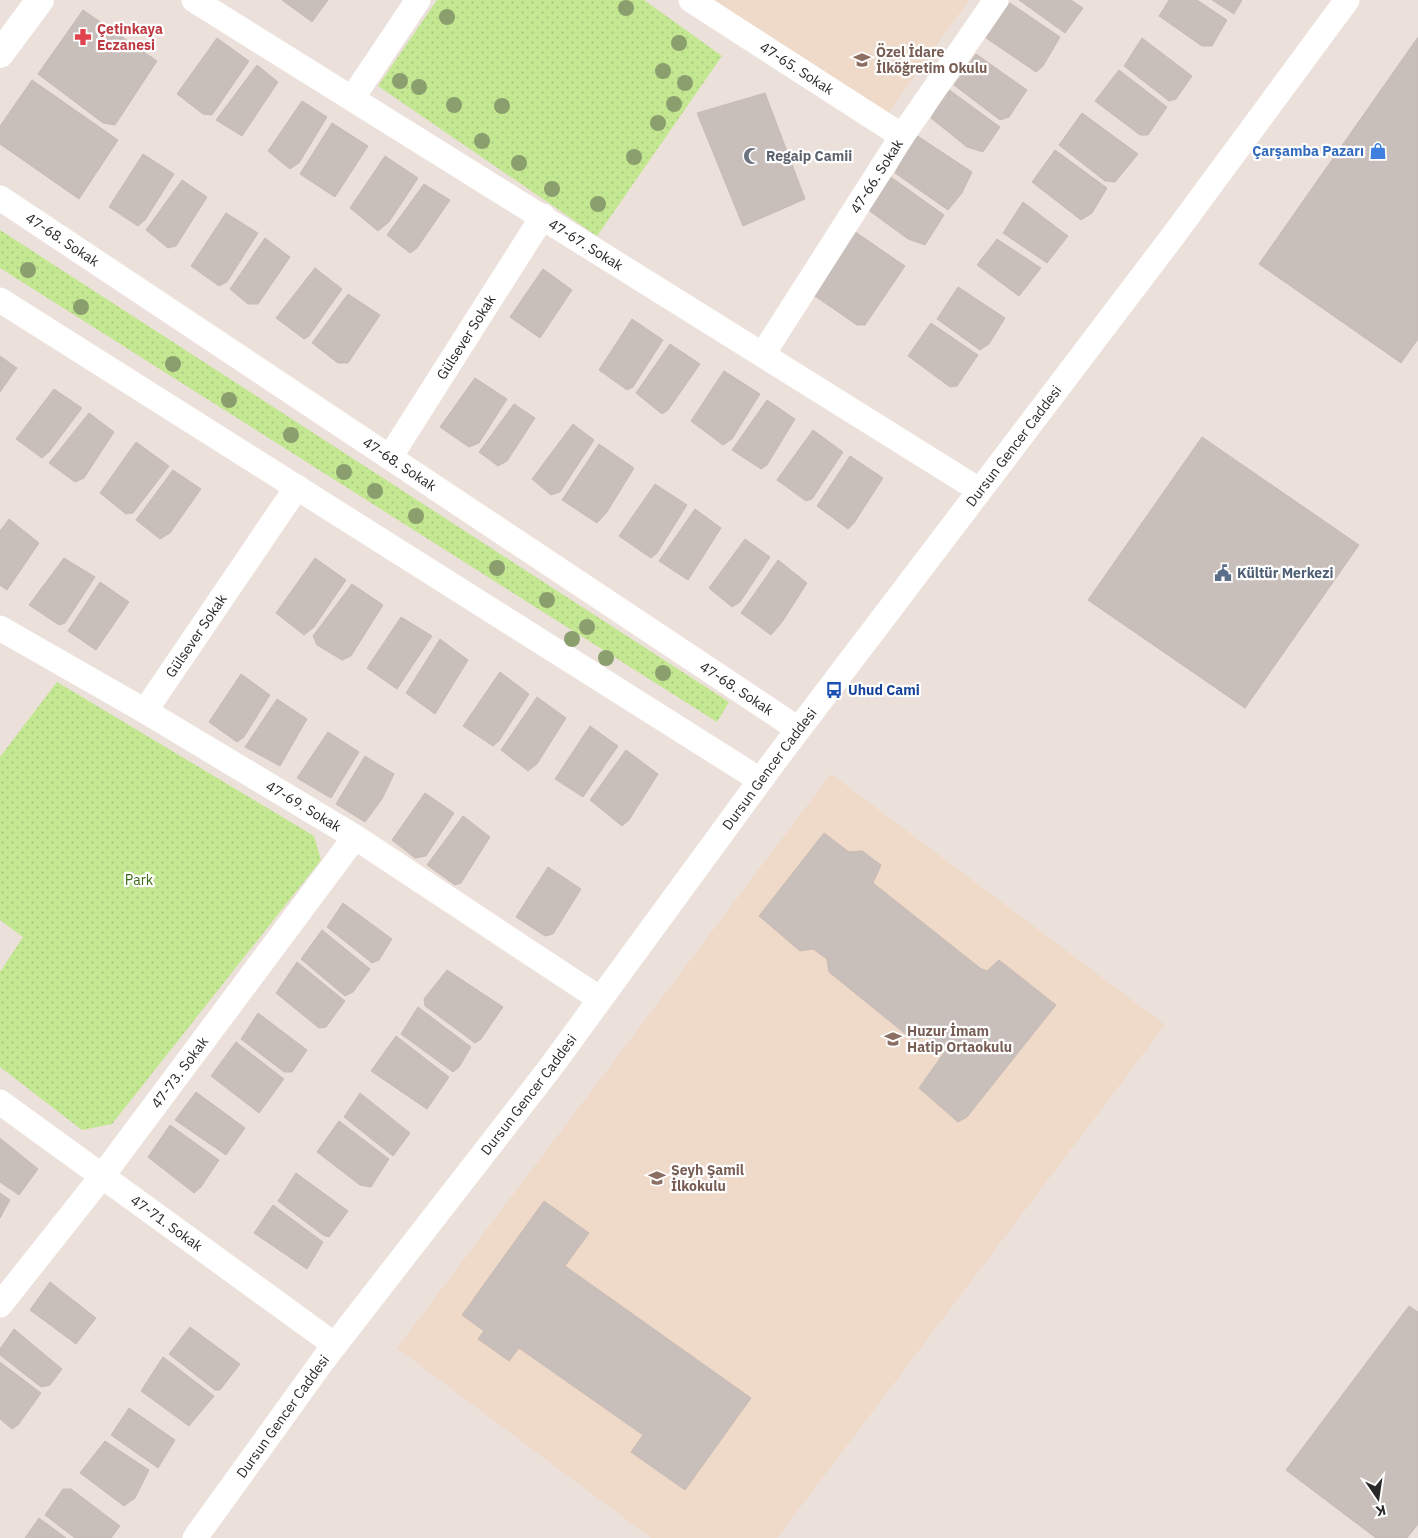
<svg xmlns="http://www.w3.org/2000/svg" width="1418" height="1538" font-family="'IBM Plex Sans',sans-serif">
  <defs>
    <pattern id="grass-dots" width="8" height="8" patternUnits="userSpaceOnUse" patternTransform="scale(1.25)"><rect width="8" height="8" fill="#c4e792"/><path d="M2 2h.1M6 6h.1" fill="none" stroke="#a8c67e" stroke-width="1.8" stroke-linecap="round"/></pattern>
  </defs>
  <rect width="100%" height="100%" fill="#ece0da"/>
  <g fill="#efd9c8">
    <path d="M710,0H969L884,119Z"/>
    <path d="M831,774L1165,1025L777,1538H651L397,1348Z"/>
  </g>
  <g fill="url(#grass-dots)">
    <path d="M437,0H644L722,56L597,236L378,86Z"/>
    <path d="M0,230L729,702L717,722L0,268Z"/>
    <path d="M57,682L314,836L321,860L112,1124L82,1130L0,1067V972L23,937L0,920V757Z"/>
  </g>
  <g fill="#c8beba" stroke="#c8bbb4">
    <path d="M282,0H328L312,22Z"/>
    <path d="M1019,0H1071L1083,8L1065,33Z"/>
    <path d="M1169,0H1197L1227,20L1212,46H1202L1159,16Z"/>
    <path d="M1212,0H1242L1234,14Z"/>
    <path d="M1010,3L1060,37L1043,66L1036,72L986,38Z"/>
    <path d="M83,10L157,61L115,125L103,123L38,74Z"/>
    <path d="M1418,37V339L1401,363L1259,264Z"/>
    <path d="M217,38L249,61L212,115L203,114L177,94Z"/>
    <path d="M1142,38L1192,76L1176,99L1169,101L1124,66Z"/>
    <path d="M976,54L1027,90L1009,117L1000,120L954,85Z"/>
    <path d="M257,65L278,82L242,136L216,120Z"/>
    <path d="M1119,70L1167,107L1148,135H1140L1095,101Z"/>
    <path d="M32,80L118,140L79,199L0,144V126Z"/>
    <path d="M948,89L1000,127L983,152L967,147L931,118Z"/>
    <path d="M765,93L805,199L743,226L697,113Z"/>
    <path d="M302,101L327,117L299,163L290,169L268,151Z"/>
    <path d="M1082,113L1138,154L1115,182L1105,181L1059,145Z"/>
    <path d="M332,123L368,146L335,197L300,174Z"/>
    <path d="M916,135L972,172L962,193L948,210L895,173Z"/>
    <path d="M1055,150L1107,188L1092,213L1081,220L1032,182Z"/>
    <path d="M143,154L174,174L145,220L138,226L109,207Z"/>
    <path d="M385,156L418,178L389,222L378,231L350,208Z"/>
    <path d="M888,175L944,215L925,245L908,239L867,209Z"/>
    <path d="M182,180L207,197L176,246L168,248L146,230Z"/>
    <path d="M424,184L450,200L417,248L410,253L387,235Z"/>
    <path d="M1023,202L1068,236L1047,263L1003,233Z"/>
    <path d="M226,213L258,233L227,282L219,286L191,266Z"/>
    <path d="M851,229L905,266L865,325H857L809,292Z"/>
    <path d="M265,238L290,257L258,304H248L230,289Z"/>
    <path d="M997,239L1041,268L1019,296L977,265Z"/>
    <path d="M315,268L342,289L309,336L304,339L276,318Z"/>
    <path d="M543,269L572,290L540,338L510,317Z"/>
    <path d="M958,287L1005,318L989,344L980,350L937,319Z"/>
    <path d="M348,294L380,315L348,363H338L312,343Z"/>
    <path d="M632,319L663,340L633,387L627,390L599,370Z"/>
    <path d="M931,323L978,355L957,386L950,387L908,356Z"/>
    <path d="M670,344L700,364L668,410L662,414L636,393Z"/>
    <path d="M0,356L17,368L0,392Z"/>
    <path d="M724,371L760,394L732,439L723,445L691,421Z"/>
    <path d="M475,378L507,399L479,443L469,447L440,427Z"/>
    <path d="M54,389L82,408L49,452L42,458L16,439Z"/>
    <path d="M767,400L795,419L767,465L761,469L732,450Z"/>
    <path d="M514,404L535,418L507,461L498,466L479,452Z"/>
    <path d="M89,413L114,432L84,478L75,482L49,463Z"/>
    <path d="M573,424L594,440L560,492L551,495L532,479Z"/>
    <path d="M813,430L843,452L812,499L806,501L777,480Z"/>
    <path d="M1202,437L1359,545L1245,708L1088,600Z"/>
    <path d="M136,442L169,466L133,513L126,514L100,493Z"/>
    <path d="M599,444L634,468L607,512L597,523L562,500Z"/>
    <path d="M850,456L883,478L854,523L848,529L817,506Z"/>
    <path d="M173,470L201,489L170,533L160,539L136,520Z"/>
    <path d="M655,484L687,505L657,553L651,558L619,536Z"/>
    <path d="M695,509L721,528L688,580L659,561Z"/>
    <path d="M9,519L39,543L7,590L0,585V531Z"/>
    <path d="M745,539L770,557L740,602L732,607L709,588Z"/>
    <path d="M64,558L95,577L65,623L59,625L29,605Z"/>
    <path d="M315,558L346,580L314,627L304,635L276,613Z"/>
    <path d="M778,560L807,583L782,622L771,635L741,613Z"/>
    <path d="M100,582L129,602L96,650L68,631Z"/>
    <path d="M352,584L383,605L351,656L342,660L317,645L313,636Z"/>
    <path d="M401,617L432,636L397,689L367,668Z"/>
    <path d="M440,639L468,660L435,714L406,693Z"/>
    <path d="M500,672L529,694L499,741L493,746L463,726Z"/>
    <path d="M241,674L270,695L244,737L237,742L209,722Z"/>
    <path d="M537,697L566,718L537,764L528,771L501,750Z"/>
    <path d="M277,699L307,719L280,766L245,747Z"/>
    <path d="M590,726L618,746L583,797L555,779Z"/>
    <path d="M328,732L359,752L331,798L297,778Z"/>
    <path d="M626,750L658,774L629,820L622,826L590,800Z"/>
    <path d="M365,756L394,774L382,799L365,822L336,804Z"/>
    <path d="M425,793L454,813L426,856L415,858L392,840Z"/>
    <path d="M463,816L490,837L461,883L455,885L427,865Z"/>
    <path d="M824,833L849,852L862,851L881,865L873,883L980,968L987,971L999,960L1056,1005L967,1117L958,1122L919,1088L946,1050L928,1037L913,1040L829,972L827,959L813,949L800,951L759,916Z"/>
    <path d="M548,867L581,889L553,934L545,936L516,917Z"/>
    <path d="M343,903L392,939L379,960L372,963L327,927Z"/>
    <path d="M322,930L370,969L353,992L345,996L301,959Z"/>
    <path d="M297,962L345,1001L326,1027L319,1028L276,993Z"/>
    <path d="M447,970L503,1007L481,1039L475,1043L425,1006L424,999Z"/>
    <path d="M418,1007L471,1047L459,1067L453,1072L401,1034Z"/>
    <path d="M258,1013L307,1050L292,1072H284L241,1039Z"/>
    <path d="M396,1036L449,1077L427,1109L371,1071Z"/>
    <path d="M236,1042L284,1079L259,1113L211,1076Z"/>
    <path d="M196,1092L245,1128L226,1155L175,1120Z"/>
    <path d="M360,1093L410,1133L393,1156L344,1117Z"/>
    <path d="M339,1121L389,1159L371,1187L360,1185L317,1152Z"/>
    <path d="M170,1125L219,1160L201,1187L194,1193L148,1157Z"/>
    <path d="M0,1138L38,1169L19,1195L0,1182Z"/>
    <path d="M296,1173L348,1211L329,1237L323,1235L278,1201Z"/>
    <path d="M0,1193L10,1200L0,1218Z"/>
    <path d="M544,1201L589,1233L565,1266L751,1398L685,1490L631,1452L643,1435L519,1348L509,1361L478,1339L484,1331L462,1315Z"/>
    <path d="M273,1205L323,1242L307,1269L254,1233Z"/>
    <path d="M50,1282L96,1318L76,1344L30,1310Z"/>
    <path d="M1409,1306L1418,1312V1524L1407,1538H1376L1286,1470Z"/>
    <path d="M190,1327L240,1364L220,1390H215L169,1354Z"/>
    <path d="M14,1329L62,1369L50,1385L41,1387L0,1355V1349Z"/>
    <path d="M163,1357L214,1396L189,1426L141,1391Z"/>
    <path d="M0,1362L41,1393L18,1425L12,1429L0,1419Z"/>
    <path d="M129,1408L175,1440L158,1468L111,1435Z"/>
    <path d="M105,1441L149,1470L135,1498L124,1506L80,1473Z"/>
    <path d="M63,1489H71L120,1526L111,1538H75L45,1515Z"/>
    <path d="M39,1518L66,1538H25Z"/>
  </g>
  <g fill="none" stroke-linecap="round" stroke-linejoin="round">
    <g stroke="#fff" stroke-width="25">
      <path id="s1" d="M194,0L979,490"/>
      <path id="s2" d="M691,0L902,136"/>
      <path d="M353,97L418,0"/>
      <path id="s3" d="M0,198L798,729"/>
      <path d="M0,300L760,780"/>
      <path id="s4" d="M763,354L902,136L996,0"/>
      <path id="s5" d="M390,457L543,216"/>
      <path id="s6" d="M0,628L145,711L355,837L600,999"/>
      <path id="s7" d="M145,711L297,487"/>
      <path id="s8" d="M0,1102L335,1345"/>
      <path id="s9" d="M0,1305L103,1175L355,837"/>
      <path id="s10" d="M195,1538L324,1359L550,1068L773,763L1173,236L1347,0"/>
    </g>
    <path stroke="#fff" stroke-width="28" d="M0,54L40,0"/>
  </g>
  <g fill="#8b9f6e">
    <circle cx="626" cy="8" r="8"/>
    <circle cx="447" cy="17" r="8"/>
    <circle cx="679" cy="43" r="8"/>
    <circle cx="663" cy="71" r="8"/>
    <circle cx="400" cy="81" r="8"/>
    <circle cx="685" cy="83" r="8"/>
    <circle cx="419" cy="87" r="8"/>
    <circle cx="674" cy="104" r="8"/>
    <circle cx="454" cy="105" r="8"/>
    <circle cx="502" cy="106" r="8"/>
    <circle cx="658" cy="123" r="8"/>
    <circle cx="482" cy="141" r="8"/>
    <circle cx="634" cy="157" r="8"/>
    <circle cx="519" cy="163" r="8"/>
    <circle cx="552" cy="189" r="8"/>
    <circle cx="598" cy="204" r="8"/>
    <circle cx="28" cy="270" r="8"/>
    <circle cx="81" cy="307" r="8"/>
    <circle cx="173" cy="364" r="8"/>
    <circle cx="229" cy="400" r="8"/>
    <circle cx="291" cy="435" r="8"/>
    <circle cx="344" cy="472" r="8"/>
    <circle cx="375" cy="491" r="8"/>
    <circle cx="416" cy="516" r="8"/>
    <circle cx="497" cy="568" r="8"/>
    <circle cx="547" cy="600" r="8"/>
    <circle cx="587" cy="627" r="8"/>
    <circle cx="572" cy="639" r="8"/>
    <circle cx="606" cy="658" r="8"/>
    <circle cx="663" cy="673" r="8"/>
  </g>
  <defs>
    <g id="pharmacy-bare" transform="scale(1.35)"><path d="M-2-6h4v4h4v4h-4v4h-4v-4h-4v-4h4Z" fill="#e0444e" stroke="#fff" stroke-width="2.5" paint-order="stroke"/></g>
    <g id="school-bare" transform="scale(1.35)"><path d="M0-5L7-2L0 1L-7-2ZM-4 1L0 2.5L4 1V4Q0 6-4 4Z" fill="#8d6e63" stroke="#fff" stroke-width="2.5" paint-order="stroke"/></g>
    <g id="shop-bare" transform="scale(1.35)"><path d="M-5-2.5h2.3a2.7 3.5 0 0 1 5.4 0H5L5.5 6h-11ZM-1.5-2.5h3a1.5 2.3 0 0 0-3 0Z" fill="#3f7fe0" stroke="#fff" stroke-width="2.5" paint-order="stroke"/></g>
    <g id="mosque-bare" transform="scale(1.35)"><path d="M3.5-4.9A6 6 0 1 0 3.5 4.9A5 5 0 1 1 3.5-4.9Z" fill="#6b7280" stroke="#fff" stroke-width="2.5" paint-order="stroke"/></g>
    <g id="civic-bare" transform="scale(1.35)"><path d="M-.6-6.5H3V-4.5H.6V-3L4-1V1h2V6H-6V1h2V-1L-.6-3ZM-1.2 2.5V6h2.4V2.5Z" fill="#5c6f8a" stroke="#fff" stroke-width="2.5" paint-order="stroke"/></g>
    <g id="bus-bare" transform="scale(1.35)"><path d="M-5-6H5V4H4V6H2V4H-2V6H-4V4H-5ZM-3.5-4V0h7V-4ZM-3.5 1.2v1.5H-2V1.2ZM2 1.2v1.5H3.5V1.2Z" fill="#1a4fb4" stroke="#fff" stroke-width="2.5" paint-order="stroke"/></g>
  </defs>
  <g fill-rule="evenodd">
    <use href="#pharmacy-bare" x="83" y="37"/>
    <use href="#school-bare" x="862" y="60"/>
    <use href="#shop-bare" x="1378" y="151"/>
    <use href="#mosque-bare" x="752" y="156"/>
    <use href="#civic-bare" x="1223" y="573"/>
    <use href="#bus-bare" x="834" y="690"/>
    <use href="#school-bare" x="893" y="1039"/>
    <use href="#school-bare" x="657" y="1178"/>
  </g>
  <g text-anchor="middle" stroke-width="4.5" stroke-linejoin="round" paint-order="stroke">
    <g font-size="14" font-weight="bold" fill="#be3a42" stroke="#fff" text-anchor="start">
      <text x="97" y="34">Çetinkaya<tspan x="97" dy="16">Eczanesi</tspan></text>
    </g>
    <g font-size="14" font-weight="bold" fill="#785e54" stroke="#fff" text-anchor="start">
      <text x="876" y="57">Özel İdare<tspan x="876" dy="16">İlköğretim Okulu</tspan></text>
      <text x="907" y="1036">Huzur İmam<tspan x="907" dy="16">Hatip Ortaokulu</tspan></text>
      <text x="671" y="1175">Şeyh Şamil<tspan x="671" dy="16">İlkokulu</tspan></text>
    </g>
    <g font-size="14" fill="#292929" stroke="#fff">
      <text dy="5" stroke="none"><textPath href="#s2" startOffset="126">47-65. Sokak</textPath></text>
      <text dy="5" stroke="none"><textPath href="#s4" startOffset="211">47-66. Sokak</textPath></text>
      <text dy="5" stroke="none"><textPath href="#s3" startOffset="75">47-68. Sokak</textPath></text>
      <text dy="5" stroke="none"><textPath href="#s1" startOffset="462">47-67. Sokak</textPath></text>
      <text dy="5" stroke="none"><textPath href="#s5" startOffset="142">Gülsever Sokak</textPath></text>
      <text dy="5" stroke="none"><textPath href="#s10" startOffset="1365">Dursun Gencer Caddesi</textPath></text>
      <text dy="5" stroke="none"><textPath href="#s3" startOffset="480">47-68. Sokak</textPath></text>
      <text dy="5" stroke="none"><textPath href="#s7" startOffset="91">Gülsever Sokak</textPath></text>
      <text dy="5" stroke="none"><textPath href="#s3" startOffset="885">47-68. Sokak</textPath></text>
      <text dy="5" stroke="none"><textPath href="#s10" startOffset="960">Dursun Gencer Caddesi</textPath></text>
      <text dy="5" stroke="none"><textPath href="#s6" startOffset="352">47-69. Sokak</textPath></text>
      <text dy="5" stroke="none"><textPath href="#s9" startOffset="294">47-73. Sokak</textPath></text>
      <text dy="5" stroke="none"><textPath href="#s10" startOffset="555">Dursun Gencer Caddesi</textPath></text>
      <text dy="5" stroke="none"><textPath href="#s8" startOffset="206">47-71. Sokak</textPath></text>
      <text dy="5" stroke="none"><textPath href="#s10" startOffset="150">Dursun Gencer Caddesi</textPath></text>
    </g>
    <g font-size="14" font-weight="bold" fill="#366cbe" stroke="#fff" text-anchor="end">
      <text x="1364" y="156">Çarşamba Pazarı</text>
    </g>
    <g font-size="14" font-weight="bold" fill="#5b616d" stroke="#fff" text-anchor="start">
      <text x="766" y="161">Regaip Camii</text>
    </g>
    <g font-size="14" font-weight="bold" fill="#4e5e75" stroke="#fff" text-anchor="start">
      <text x="1237" y="578">Kültür Merkezi</text>
    </g>
    <g font-size="14" font-weight="bold" fill="#164399" stroke="#fff" text-anchor="start">
      <text x="848" y="695">Uhud Cami</text>
    </g>
    <g font-size="14" fill="#3c6a15" stroke="#fff">
      <text x="139" y="885">Park</text>
    </g>
  </g>
  <g transform="translate(1378 1498) rotate(167)" stroke="#ffffff" stroke-width="4" paint-order="stroke">
  <path d="M0-4L9 19L0 12L-9 19Z" fill="#292929"/>
  <text y="-8" font-size="14" font-weight="bold" text-anchor="middle" fill="#292929">K</text>
  </g>
</svg>
